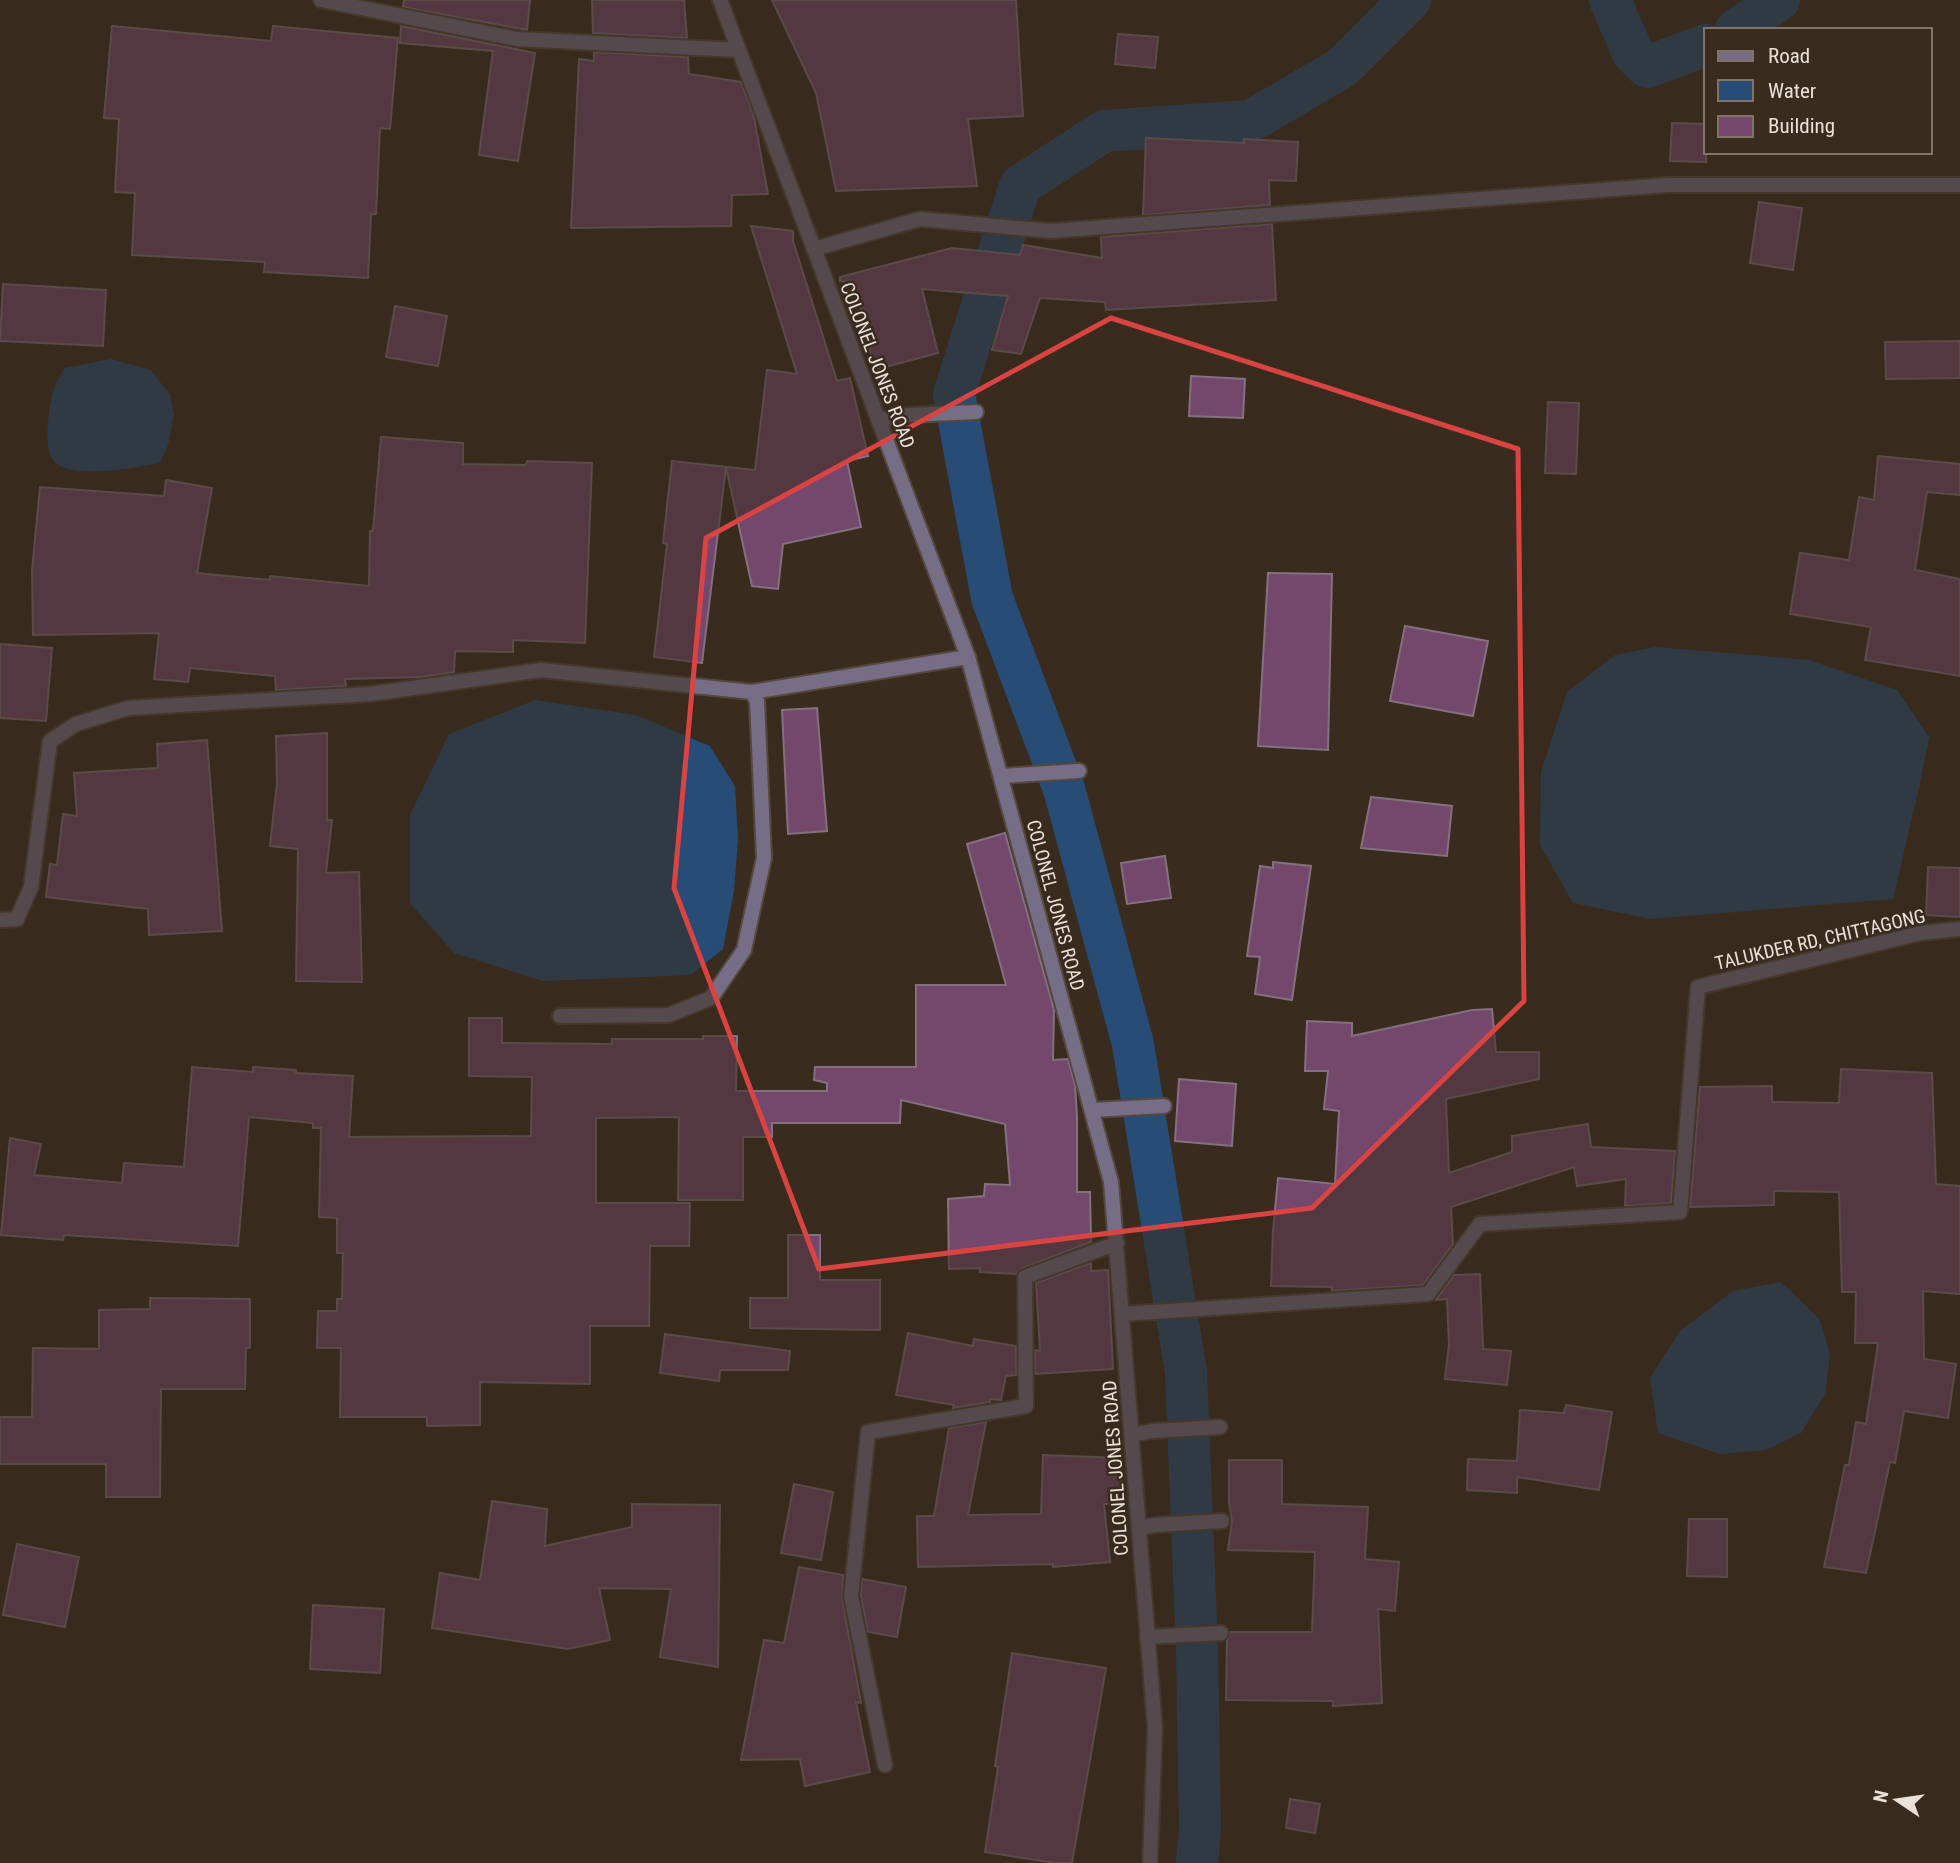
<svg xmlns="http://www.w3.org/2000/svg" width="1960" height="1863" font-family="'Roboto Condensed',sans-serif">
  <rect width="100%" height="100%" fill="#392b1e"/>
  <g fill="#274c75">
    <path d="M111,359L151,370L170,395L174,415L168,445L160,463C135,467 72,481 54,461C47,454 47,434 48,424C50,403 52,385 65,368Z"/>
    <path d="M1655,647L1809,660L1897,690L1929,737L1920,783L1893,899L1651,919L1573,903L1540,845L1541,772L1567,692L1615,655Z"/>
    <path d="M535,700L636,715L710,746L735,786L738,839L734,891L723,949L691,975L543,981L454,953L410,903V815L449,734Z"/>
    <path d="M1781,1282L1820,1320L1830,1354L1825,1394L1801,1433L1766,1450L1720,1454L1658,1433L1650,1378L1680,1331L1733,1291Z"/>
  </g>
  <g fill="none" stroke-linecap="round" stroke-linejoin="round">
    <g stroke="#274c75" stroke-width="42">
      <path d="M1610,0L1633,53L1647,67L1706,45"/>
      <path d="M1736,30L1779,0"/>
      <path d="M1197,1863L1200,1830L1197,1648L1186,1372L1133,1044L1064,789L992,598L954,394L1020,186L1104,131L1251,121L1343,67L1410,0"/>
    </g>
  </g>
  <g fill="#74476d" stroke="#83717f" stroke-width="2">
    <path d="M404,0H530L527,30L403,7Z"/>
    <path d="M592,0H684L687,38L593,33Z"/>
    <path d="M772,0H1016L1023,116L968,119L977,186L836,191L816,93Z"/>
    <path d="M112,26L271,41L273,26L398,38L390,129L380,128L376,214H371L368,278L264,272L265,262L132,255L135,193L115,192L119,119L104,118Z"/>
    <path d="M401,26L535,53L518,161L479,155L493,51L400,43Z"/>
    <path d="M1118,34L1158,37L1155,68L1115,64Z"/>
    <path d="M594,52L688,57L689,74L741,82L754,117L768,194L732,195L731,226L571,228L579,59L594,61Z"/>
    <path d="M1672,123L1706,124V162L1670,161Z"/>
    <path d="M1146,138L1244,143V139L1298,142L1296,181L1269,180L1270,205L1143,215Z"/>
    <path d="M1759,202L1802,208L1793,270L1750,263Z"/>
    <path d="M1272,224L1276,300L1106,310L1105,302L1040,298L1021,354L992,350L1008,296L922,289L938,353L874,370L855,283L840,281V277L952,248L1020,255L1023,245L1102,258L1101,237Z"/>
    <path d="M751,226L793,231V241L837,381L850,378L868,456L847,461L861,527L783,544L778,589L752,586L726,467L702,663L654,657L667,544L663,543L672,461L755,470L767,370L797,374Z"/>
    <path d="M3,284L106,290L103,346L0,341Z"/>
    <path d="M395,306L447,316L438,366L386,357Z"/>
    <path d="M1960,341V378L1886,379L1885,342Z"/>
    <path d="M1191,376L1245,379L1243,418L1189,416Z"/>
    <path d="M1548,402L1579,403L1576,474L1545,473Z"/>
    <path d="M381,437L463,443V464L526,465L527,461L592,463L585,643L513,640V652L455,651L454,672L422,677L345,679L346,686L276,690L275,676L190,668L188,682L154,679L159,633L33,635L32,570L40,487L164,496L166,480L212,488L197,573L270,580V576L369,586L370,531H373Z"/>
    <path d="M1878,456L1960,464V495L1927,492L1915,570L1960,579V676L1865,660L1871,627L1790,614L1800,553L1849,560L1859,497L1874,500Z"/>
    <path d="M1268,573L1332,574L1328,750L1258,746Z"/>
    <path d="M1405,626L1488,641L1473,716L1390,701Z"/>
    <path d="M0,644L52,648L46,721L0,718Z"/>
    <path d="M817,708L827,831L788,834L782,710Z"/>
    <path d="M327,733V820H332L326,873L359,872L362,982L296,981L298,849L270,846L277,783L276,736Z"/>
    <path d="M207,740L222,931L149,935L148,909L46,897L50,864L57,865L63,814L77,816L74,773L158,768L157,744Z"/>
    <path d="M1371,797L1452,806L1447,856L1361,848Z"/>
    <path d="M1005,833L1054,1010L1053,1060L1068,1059L1075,1085L1077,1116V1192H1090L1091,1242L1022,1268L1016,1274L980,1272V1268L949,1269L948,1199L984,1196L985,1184L1010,1185L1005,1124L901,1100L900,1123H772V1137H743V1200H678L679,1117L596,1118V1203H690L689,1246H650L649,1326H590V1384L480,1382V1425L427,1426V1417H340L341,1348H317L318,1311H337V1299H342L343,1253H337V1218L319,1217L321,1128H313V1123L249,1117L238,1246L64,1235L63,1240L1,1235L10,1138L41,1144L34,1175L122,1183L124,1163L184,1167L192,1067L253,1072V1067L296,1070V1073L353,1076L349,1137L531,1136L532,1077L469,1076V1018H502V1043L612,1044V1039H703V1036H737L736,1091H827V1083L814,1080L815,1067H916V985H1006L967,844Z"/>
    <path d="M1165,856L1171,898L1127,904L1121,863Z"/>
    <path d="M1273,862L1311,866L1292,1000L1255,994L1260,957L1247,956L1260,866L1273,868Z"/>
    <path d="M1928,867L1960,868V917L1926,915Z"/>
    <path d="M1492,1009L1496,1052H1539V1079L1446,1099L1449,1173L1512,1152V1136L1588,1124L1591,1147L1675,1151L1671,1203L1625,1206L1626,1179L1577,1186L1574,1167L1451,1207L1453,1244L1423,1285L1332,1291V1287L1271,1286L1273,1230L1278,1178L1335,1184L1339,1111L1324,1109L1328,1071H1305L1307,1021L1352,1023V1036L1472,1010Z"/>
    <path d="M1841,1069L1932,1073L1936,1184L1960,1186V1294L1923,1291L1924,1359L1956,1364L1948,1418L1904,1411L1895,1463L1890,1462L1866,1573L1824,1567L1845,1465H1849L1856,1422L1866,1424L1878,1343H1855L1856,1292H1842L1839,1192L1774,1191V1205L1690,1207L1700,1087L1772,1086V1102L1839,1103Z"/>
    <path d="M1179,1079L1236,1084L1232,1146L1175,1141Z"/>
    <path d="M788,1235H820V1280H880V1330L750,1328V1298H788Z"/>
    <path d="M1091,1263V1271L1108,1270L1113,1369L1035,1374V1350L1040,1351L1036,1283Z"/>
    <path d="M1480,1274L1483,1349L1511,1351L1507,1385L1445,1379L1449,1344L1447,1299L1436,1300L1454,1275Z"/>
    <path d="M150,1298L250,1299V1348H246L245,1389H161L160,1497H106V1464H0V1417H32L33,1348L99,1349V1310L150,1309Z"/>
    <path d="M908,1333L973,1346L974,1339L1016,1346V1375L1006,1376L1001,1400L990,1399V1402L953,1408L954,1405L896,1395Z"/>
    <path d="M665,1334L790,1351L788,1370H720L719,1381L660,1373Z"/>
    <path d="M1566,1405L1612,1412L1599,1490L1517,1477V1493L1467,1490L1468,1459L1517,1461L1520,1410L1564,1413Z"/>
    <path d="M986,1422L968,1515L1041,1514L1043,1455L1122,1458L1120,1504H1104L1110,1562L1053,1567V1564L918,1567L917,1516H934L949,1428Z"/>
    <path d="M1229,1460H1282V1504L1368,1507L1365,1559L1399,1562L1395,1611L1378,1609L1382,1703L1333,1706V1701L1226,1700L1227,1641L1230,1632H1312L1315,1552L1228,1550L1232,1521L1229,1502Z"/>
    <path d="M794,1484L833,1492L821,1560L781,1553Z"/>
    <path d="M492,1501L547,1509L545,1546L632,1527V1504L720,1505L718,1667L660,1657L671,1589L599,1588L610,1640L568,1649L432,1628L440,1573L480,1580Z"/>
    <path d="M1689,1519H1727V1577L1687,1576Z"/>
    <path d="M17,1544L79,1557L65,1627L3,1615Z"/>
    <path d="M799,1567L843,1575L842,1598L861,1703L856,1702L870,1772L805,1786L800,1759L741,1760L764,1640L784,1643Z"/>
    <path d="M862,1579L906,1587L897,1637L868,1632L861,1596Z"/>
    <path d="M313,1605L384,1609L380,1673L310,1669Z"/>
    <path d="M1012,1653L1106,1668L1072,1863H1055L985,1852L998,1767L995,1766Z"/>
    <path d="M1290,1799L1320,1804L1315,1833L1286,1828Z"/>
  </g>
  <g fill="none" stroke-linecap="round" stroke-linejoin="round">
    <g stroke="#55483c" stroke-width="18">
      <g id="street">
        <path d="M321,0L517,39L738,50"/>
        <path d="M720,0L968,657L1111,1182L1155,1728L1150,1863"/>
        <path d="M814,249L920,219L1051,231L1668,185H1960"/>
        <path d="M878,420L908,415L976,412"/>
        <path d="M1001,776L1079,771"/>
        <path d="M0,920L17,919L31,887L50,741L76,724L128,708L370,694L541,670L752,692L968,657"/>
        <path d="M560,1016L669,1015L711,998L744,950L764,858L757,701L752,692"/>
        <path d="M1092,1110L1164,1106"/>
        <path d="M1122,1314L1428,1294L1480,1224L1680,1212L1698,987L1921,933L1960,929"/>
        <path d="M1132,1435L1152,1431L1220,1427"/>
        <path d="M1139,1528L1155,1525L1222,1521"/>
        <path d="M1147,1637L1221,1633"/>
        <path d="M885,1765L851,1596L868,1432L1026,1406L1025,1277L1117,1243"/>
      </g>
    </g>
    <use href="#street" stroke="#766e86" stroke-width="14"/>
  </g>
  <path d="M0 0H1960V1863H0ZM1111,318L1518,449L1524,1001L1312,1208L819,1269L674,888L706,538Z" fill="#392b1e" fill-opacity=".55" fill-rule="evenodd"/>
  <path fill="none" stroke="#d94443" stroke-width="5" stroke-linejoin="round" d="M1111,318L1518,449L1524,1001L1312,1208L819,1269L674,888L706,538Z"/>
  <g text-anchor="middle" stroke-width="5" stroke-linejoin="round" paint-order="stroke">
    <g font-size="19" fill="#eae1d9" stroke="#392b1e">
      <text transform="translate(878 365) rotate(69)" y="7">COLONEL JONES ROAD</text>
      <text transform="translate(1056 905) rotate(75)" y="7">COLONEL JONES ROAD</text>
      <text transform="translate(1820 939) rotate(-13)" y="7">TALUKDER RD, CHITTAGONG</text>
      <text transform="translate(1115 1468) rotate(-94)" y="7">COLONEL JONES ROAD</text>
    </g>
  </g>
  <rect x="1704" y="28" width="228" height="126" fill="#392b1e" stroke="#807469" stroke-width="2"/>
  <rect x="1718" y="51" width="35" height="10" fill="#766e86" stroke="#807469" stroke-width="2"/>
  <text x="1768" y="63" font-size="21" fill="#eae1d9">Road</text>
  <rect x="1718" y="80" width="35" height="21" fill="#274c75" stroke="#807469" stroke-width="2"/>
  <text x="1768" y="98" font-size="21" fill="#eae1d9">Water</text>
  <rect x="1718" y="116" width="35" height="21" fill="#74476d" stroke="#807469" stroke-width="2"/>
  <text x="1768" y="133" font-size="21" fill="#eae1d9">Building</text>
  <g transform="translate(1897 1800) rotate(283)" stroke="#392b1e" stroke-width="5" paint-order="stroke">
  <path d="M0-5L12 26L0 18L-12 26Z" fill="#eae1d9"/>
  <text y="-10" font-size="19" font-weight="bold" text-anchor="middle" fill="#eae1d9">N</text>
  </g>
</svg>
